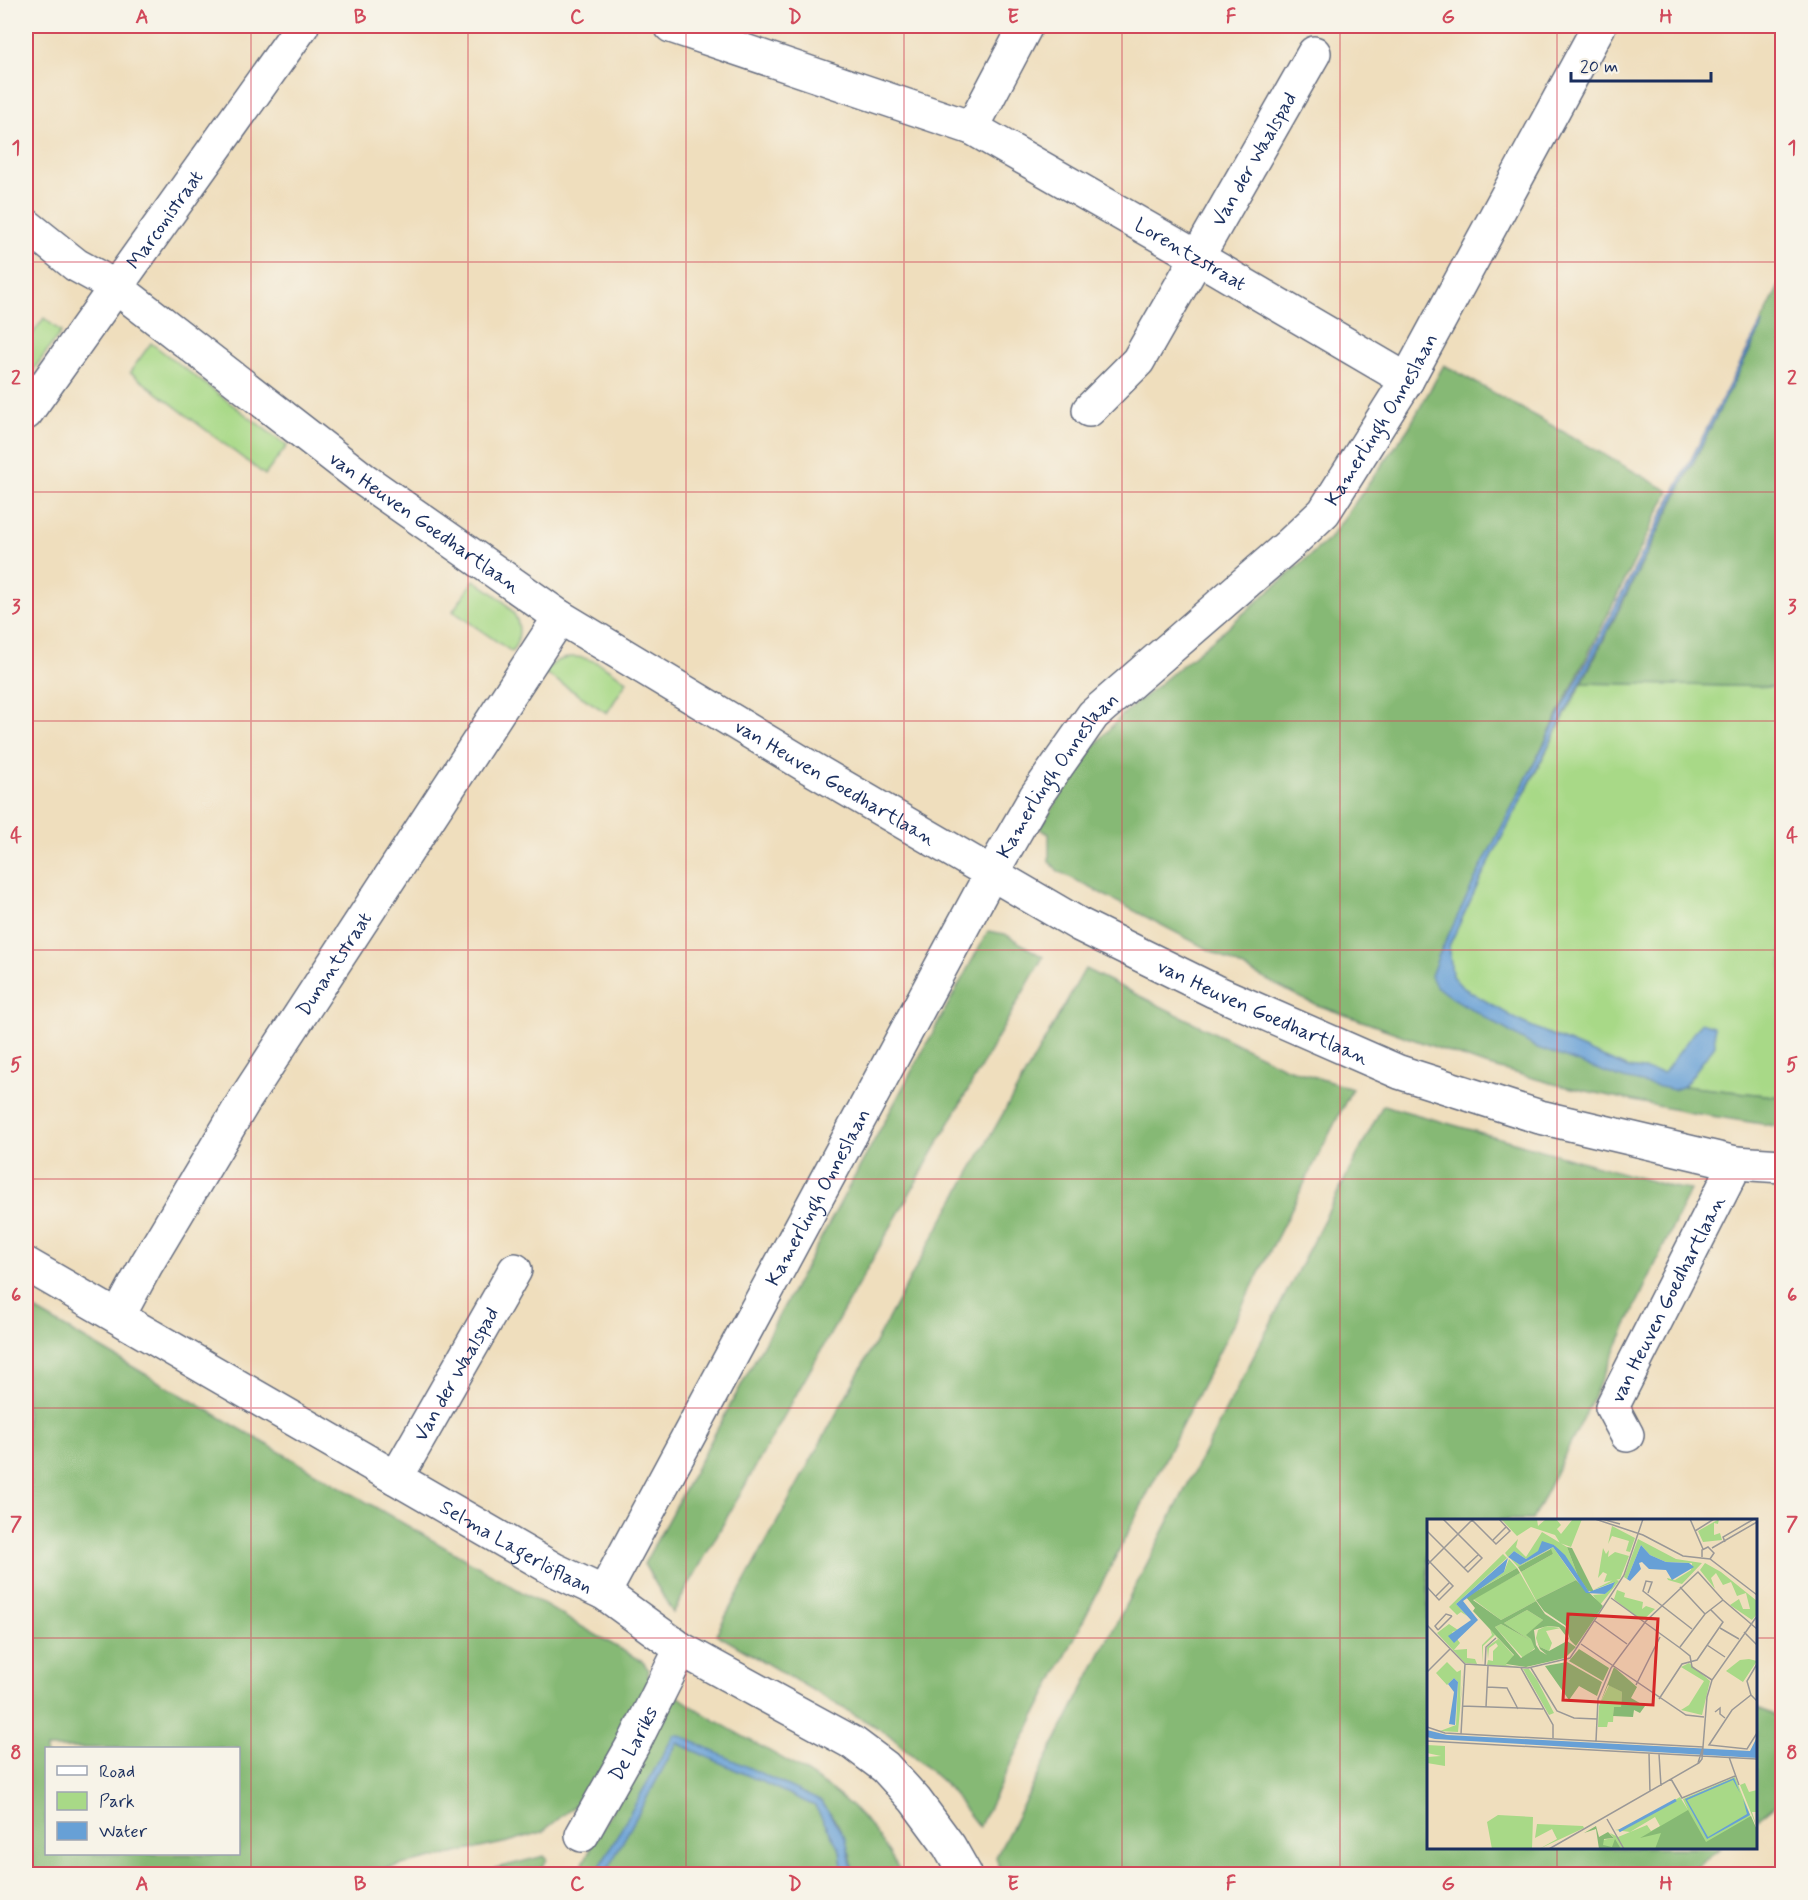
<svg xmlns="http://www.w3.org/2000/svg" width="1808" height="1900" font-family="Mynerve,sans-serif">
  <rect width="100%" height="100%" fill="#f7f3e8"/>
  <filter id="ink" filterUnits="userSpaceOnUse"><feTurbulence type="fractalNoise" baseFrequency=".0167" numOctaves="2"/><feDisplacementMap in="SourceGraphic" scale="12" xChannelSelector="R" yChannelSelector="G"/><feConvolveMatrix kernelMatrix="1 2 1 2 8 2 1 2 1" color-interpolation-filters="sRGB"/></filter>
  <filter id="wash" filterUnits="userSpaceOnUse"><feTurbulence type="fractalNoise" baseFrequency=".008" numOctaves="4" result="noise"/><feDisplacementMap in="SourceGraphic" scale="24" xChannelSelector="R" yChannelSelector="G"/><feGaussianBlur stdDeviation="1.35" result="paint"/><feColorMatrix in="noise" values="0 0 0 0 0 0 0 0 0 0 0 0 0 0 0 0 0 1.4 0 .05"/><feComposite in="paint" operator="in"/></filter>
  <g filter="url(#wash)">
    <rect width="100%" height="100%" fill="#efdebd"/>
    <g fill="#a8d987" stroke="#628472" stroke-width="1.5">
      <path d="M44,318L61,332L26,380V343Z"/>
      <path d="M151,343L287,446L265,475L130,372Z"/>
      <path d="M474,580C499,597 534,617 512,652L453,611Z"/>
      <path d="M570,657C593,656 608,669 627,681L607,713L543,672L557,661Z"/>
      <path d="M1582,683L1782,687V1097L1684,1086L1715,1045L1664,1073L1628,1068L1521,1022L1462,987L1452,976L1449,946L1482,876Z"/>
    </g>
    <g fill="#86b974" stroke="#507469" stroke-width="1.5" fill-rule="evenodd">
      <path d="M1782,280V687L1582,683L1763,325L1761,323Z"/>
      <path d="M1444,365L1669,491L1438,957L1436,986L1674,1090L1684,1086L1782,1097V1127L1686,1112L1558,1085L1482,1064L1309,1002L1058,871L1049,861V834L1040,829L1081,761L1121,716L1221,633L1329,539L1408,429Z"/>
      <path d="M988,931L1005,934L1043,957L673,1613L644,1564Z"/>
      <path d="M1085,969L1284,1067L1352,1089L979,1827L945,1784L888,1734L716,1634L924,1253Z"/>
      <path d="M1383,1105L1672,1187L1690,1190L1584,1417L1532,1520H1428V1848H1720L1686,1874H1001L996,1857Z"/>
      <path d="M26,1305L643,1662L648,1669L649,1684L588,1795L542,1832L508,1842L359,1874H26ZM46,1748H238V1854H46Z"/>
      <path d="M679,1697C737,1740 818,1767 866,1821C880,1837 891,1856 902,1874H853L851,1856L838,1824L822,1802L674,1736L596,1874H577L672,1701Z"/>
      <path d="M1756,1707L1782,1719V1799L1756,1820Z"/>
      <path d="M677,1743L815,1806L840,1850L843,1874H605Z"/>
      <path d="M544,1856L547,1859L539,1874H473Z"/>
    </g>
    <g fill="#67a0d6" stroke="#41689a" stroke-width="1.5">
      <path d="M1761,323L1763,324L1482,876L1449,946L1452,976L1462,987L1521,1022L1628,1068L1664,1073L1701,1022L1714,1026L1715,1045L1684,1086L1674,1090L1624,1079L1535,1047L1446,994L1436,986L1431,976L1438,957L1481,867Z"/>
      <path d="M674,1735H679L822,1802L846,1839L853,1874H843L840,1850L815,1806L677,1743L605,1874H596Z"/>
    </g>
  </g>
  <g filter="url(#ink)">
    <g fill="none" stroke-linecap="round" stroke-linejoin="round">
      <g stroke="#656c7f" stroke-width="36">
        <g id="minor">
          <path id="s1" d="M671,26L972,128L1197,257L1407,380"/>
          <path d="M972,128L1026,26"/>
          <path id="s2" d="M26,225L76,265L116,287L363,479L560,617L804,764L1080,925L1214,991L1399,1072L1540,1117L1736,1163L1782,1166"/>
          <path id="s3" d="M1089,410L1138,361L1314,53"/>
          <path id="s4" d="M26,413L302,26"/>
          <path id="s5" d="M26,1264L555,1570L604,1593L681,1649L853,1743L885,1767L915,1800L949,1846L965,1874"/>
          <path id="s6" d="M118,1317L146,1265L244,1101L560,617"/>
          <path id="s7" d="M1627,1435L1612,1407L1736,1163"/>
          <path id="s8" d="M396,1478L515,1270"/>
          <path id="s9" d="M604,1593L991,874L1036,796L1093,715L1289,545L1324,512L1407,380L1599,26"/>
          <path id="s10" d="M582,1835L635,1741L681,1649"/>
        </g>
      </g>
      <use href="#minor" stroke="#fff" stroke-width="33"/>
    </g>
  </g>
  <path fill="none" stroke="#d1495b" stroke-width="1.5" stroke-opacity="0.55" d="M251,26V1874M468,26V1874M686,26V1874M904,26V1874M1122,26V1874M1340,26V1874M1557,26V1520M26,262H1782M26,492H1782M26,721H1782M26,950H1782M26,1179H1782M26,1408H1782M26,1638H1428M1756,1638H1782M1557,1848V1874"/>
  <g text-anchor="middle" stroke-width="6" stroke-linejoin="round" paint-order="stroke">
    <g font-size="20" fill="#1b2f5e" stroke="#f7f3e8">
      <text dy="7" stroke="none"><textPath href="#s3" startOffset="302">Van der Waalspad</textPath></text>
      <text dy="7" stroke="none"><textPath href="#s4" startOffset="238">Marconistraat</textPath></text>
      <text dy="7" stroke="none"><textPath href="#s1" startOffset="570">Lorentzstraat</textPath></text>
      <text dy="7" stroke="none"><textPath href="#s9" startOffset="1422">Kamerlingh Onneslaan</textPath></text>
      <text dy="7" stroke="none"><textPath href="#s2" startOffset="498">van Heuven Goedhartlaan</textPath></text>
      <text dy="7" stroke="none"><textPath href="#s9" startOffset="936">Kamerlingh Onneslaan</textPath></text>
      <text dy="7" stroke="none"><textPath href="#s2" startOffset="984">van Heuven Goedhartlaan</textPath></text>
      <text dy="7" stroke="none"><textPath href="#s6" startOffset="414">Dunantstraat</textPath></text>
      <text dy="7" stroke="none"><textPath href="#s2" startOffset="1470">van Heuven Goedhartlaan</textPath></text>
      <text dy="7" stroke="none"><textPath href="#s9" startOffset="450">Kamerlingh Onneslaan</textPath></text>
      <text dy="7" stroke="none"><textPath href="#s7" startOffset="153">van Heuven Goedhartlaan</textPath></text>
      <text dy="7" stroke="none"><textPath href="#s8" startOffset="120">Van der Waalspad</textPath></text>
      <text dy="7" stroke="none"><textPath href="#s5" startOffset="566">Selma Lagerlöflaan</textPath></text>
      <text dy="7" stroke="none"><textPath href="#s10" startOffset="105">De Lariks</textPath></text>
    </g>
  </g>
  <g transform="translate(1427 1519)">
    <rect width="330" height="330" fill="#efdebd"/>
    <path d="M74,0H110L111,7L119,0H129L134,6L130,10L134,15L146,0H155L144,28L133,24L128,16L104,8L90,17ZM292,0L291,5L287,4V16L293,14L295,21L276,23L271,12ZM185,7L208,19L203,33L199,32L202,22L185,17L181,25ZM115,13L140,28L151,57L127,26L99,40L87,32L81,38L78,34L91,20L89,28L99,38ZM211,20L249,40L275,44L255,65L241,61L240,59L248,61L264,51L265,44L239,43L223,36L214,26L200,60L197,58ZM126,28L149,61L109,81L94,53L126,35L123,30L91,48L83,39L93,46ZM176,29L179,35L182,31L181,38L188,33L202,37L193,60L177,63L180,55L176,53L171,59ZM76,35L80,39L29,85L40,97L34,93L30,96L22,88ZM82,40L90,49L40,77L77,53ZM278,44L294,53L330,82V95L325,101L303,86L312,80L316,90H323L319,74L310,77L304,63L296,66L289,54L284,59L288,70L273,51ZM93,54L109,82L74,101L46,80ZM188,60L192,62L173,86L166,76L178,75L187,63L166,71ZM190,71L198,74L197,78L216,83L215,90L219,87L228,90L215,102L187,80ZM100,91L116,101L100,116L105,120L108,129L96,139L68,108L74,105L103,121L77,104ZM22,105L31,111L25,113L33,124L27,131L40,130V139L48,140L50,145L38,144L10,114ZM119,107L134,109L119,112L125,124L122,132L113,128L109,119L111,111ZM63,110L87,137L79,146L93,148L60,146L61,141L66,142V132L71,127L69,124L62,129L61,140L60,128L71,120L68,116L56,127L55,144V126L65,116ZM322,140L330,142L316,163L299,152L313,141ZM20,143L30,153L34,151L33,186L37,146L31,213L13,212L29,206L31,163L27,159L20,166L9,154ZM262,144L283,162L275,196L254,191L262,186L277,162L254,148ZM96,150H102L110,161L127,194L122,196ZM182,166L195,173L194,188H187L186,203H181L180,208H171L172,187ZM0,226L18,227V247L0,244V238L14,237L0,234ZM308,258L330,313V330H177L175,321L187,319L183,314L191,318L220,306L224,312L233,307L228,298L203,313L188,311L200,309L253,278L261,291L256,280ZM318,264L322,273L330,271V293H325L330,309L313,266ZM71,296L106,298L105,330H65L60,303ZM110,305L156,307L157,309L112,330L130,320L125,310L108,319Z" fill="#a8d987"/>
    <path d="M140,28L145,29L167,73L161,72L151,57ZM124,30L126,35L94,53L91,48ZM90,49L93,54L46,81L74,101L109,82L118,95L138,108L142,121L132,108L120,107L107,111L109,126L113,132L120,136L113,130L109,119L113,128L122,132L140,122L149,128L138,139L99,148L79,145L87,136L46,92L48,89L39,78ZM100,91L116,101L99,116L104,120L108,130L94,139L68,108L74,105L103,121L77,104ZM149,61L176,87L149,127L143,121L139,107L117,92L109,81ZM152,130L182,149L176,162L142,142ZM140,143L175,163L170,177L152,167L142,181L118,147ZM187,148L210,168L204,179L218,187L213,194L207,191L206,198L186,197L187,188H194L195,173L181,166L172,187ZM261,291L279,323L324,297L330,311V330H228L234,314L213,319ZM169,307L172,318L181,313L187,319L177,320L176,326L185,328L188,320L194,330H172L169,310L157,314Z" fill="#86b974" fill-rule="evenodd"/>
    <path d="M115,22L127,26L138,36L162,73L188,63L185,69L178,75L159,74L126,28L93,46L81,38L87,32L99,40L111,32ZM214,26L223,36L239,43L262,44L267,48L245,61L239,51L222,50L215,43L212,44L214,50L203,62L200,60ZM81,39L77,53L36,82L51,101L27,124L21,117L44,101L29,85ZM27,159L31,163L28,206L22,205L27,173L21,165ZM0,211L20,216L323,232L330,218V239L8,220L0,218ZM307,259L313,274L306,261L260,281L281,318L320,295L316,280L323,296L280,320L258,280Z" fill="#67a0d6"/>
    <path fill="none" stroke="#67a0d6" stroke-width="3" d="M192,312L249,281"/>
    <path fill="none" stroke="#9a9897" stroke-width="1.5" d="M44,0L69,25L83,12L72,0M168,0L216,16L256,37L283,40L330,76M175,0L193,5M263,0L276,30M0,12L41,53L55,39L16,0M268,12L287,0M65,22L79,8M298,23L296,18L327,0M285,29L330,3M275,38V31L281,28L287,34L283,40M0,40L26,67L12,81L0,68M0,46L45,1M37,49L51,36M253,68L278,95M221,74L225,63L219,62L216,72L265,110M9,77L23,63M184,79L253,129L263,137L265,148L285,161M168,102L200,125M0,106L38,145M293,109L312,120M11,111L8,107L19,95L25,97M11,111L25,97M317,113L330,126M154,125L259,196L277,198M280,126L298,138M253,128L278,95L296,81M38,145L101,149L143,139L197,56L216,0M58,147L59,128L69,119M94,149L126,206V219M104,149L130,192L147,199L170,200M0,153L23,130M209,166L233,118M60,168L80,169L91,190M324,176L320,162L330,145M232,180L255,145L270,141L296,103L284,91M330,182L324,176L305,191L282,226L320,230L330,214M35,187L116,190M59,188L61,147M288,193L293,189V195L298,199M0,208L18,214L276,228L280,178L285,161L330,97M34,215L38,145M0,222L330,240M169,222L171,180L184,149L219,102L271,53L296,81L330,110M222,234L223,273M232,235L234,267M302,238L312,266M244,260L255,279L308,257M180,300L197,330M122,330L272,244L275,240L276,228L271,244"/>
    <path fill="#d62828" fill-opacity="0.15" stroke="#d62828" stroke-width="3" d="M141,95L231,100L226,186L136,181Z"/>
    <rect width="330" height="330" fill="none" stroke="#1b2f5e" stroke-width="3"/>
  </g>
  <rect width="1808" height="1900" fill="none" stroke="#f7f3e8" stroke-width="66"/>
  <rect x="45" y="1747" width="195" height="108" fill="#f7f3e8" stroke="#9fa5b1" stroke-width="1.5"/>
  <rect x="57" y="1766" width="30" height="9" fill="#ffffff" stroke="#9fa5b1" stroke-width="1.5"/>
  <text x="99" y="1777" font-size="18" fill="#1b2f5e">Road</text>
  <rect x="57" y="1792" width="30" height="18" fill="#a8d987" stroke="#9fa5b1" stroke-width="1.5"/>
  <text x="99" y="1807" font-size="18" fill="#1b2f5e">Park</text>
  <rect x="57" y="1822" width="30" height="18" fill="#67a0d6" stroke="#9fa5b1" stroke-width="1.5"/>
  <text x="99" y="1837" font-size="18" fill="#1b2f5e">Water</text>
  <path d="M1571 72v9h140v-9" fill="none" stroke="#1b2f5e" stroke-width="3"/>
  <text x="1580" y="72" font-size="18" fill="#1b2f5e" stroke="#f7f3e8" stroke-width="4.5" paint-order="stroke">20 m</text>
  <rect x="33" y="33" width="1742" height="1834" fill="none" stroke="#d1495b" stroke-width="2"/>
  <g font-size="20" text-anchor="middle" font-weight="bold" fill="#d1495b">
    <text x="142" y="23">A</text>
    <text x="360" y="23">B</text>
    <text x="577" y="23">C</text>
    <text x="795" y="23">D</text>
    <text x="1013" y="23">E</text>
    <text x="1231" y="23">F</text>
    <text x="1448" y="23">G</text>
    <text x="1666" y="23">H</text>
    <text x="16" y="154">1</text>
    <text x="1792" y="154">1</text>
    <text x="16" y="384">2</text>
    <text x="1792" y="384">2</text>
    <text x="16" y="613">3</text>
    <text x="1792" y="613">3</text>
    <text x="16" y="842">4</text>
    <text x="1792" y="842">4</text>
    <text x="16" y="1071">5</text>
    <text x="1792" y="1071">5</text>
    <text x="16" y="1301">6</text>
    <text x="1792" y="1301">6</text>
    <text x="16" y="1530">7</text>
    <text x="1792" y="1530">7</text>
    <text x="16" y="1759">8</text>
    <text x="1792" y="1759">8</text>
    <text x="142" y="1890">A</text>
    <text x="360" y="1890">B</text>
    <text x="577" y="1890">C</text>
    <text x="795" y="1890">D</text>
    <text x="1013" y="1890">E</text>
    <text x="1231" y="1890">F</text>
    <text x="1448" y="1890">G</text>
    <text x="1666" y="1890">H</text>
  </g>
</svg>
